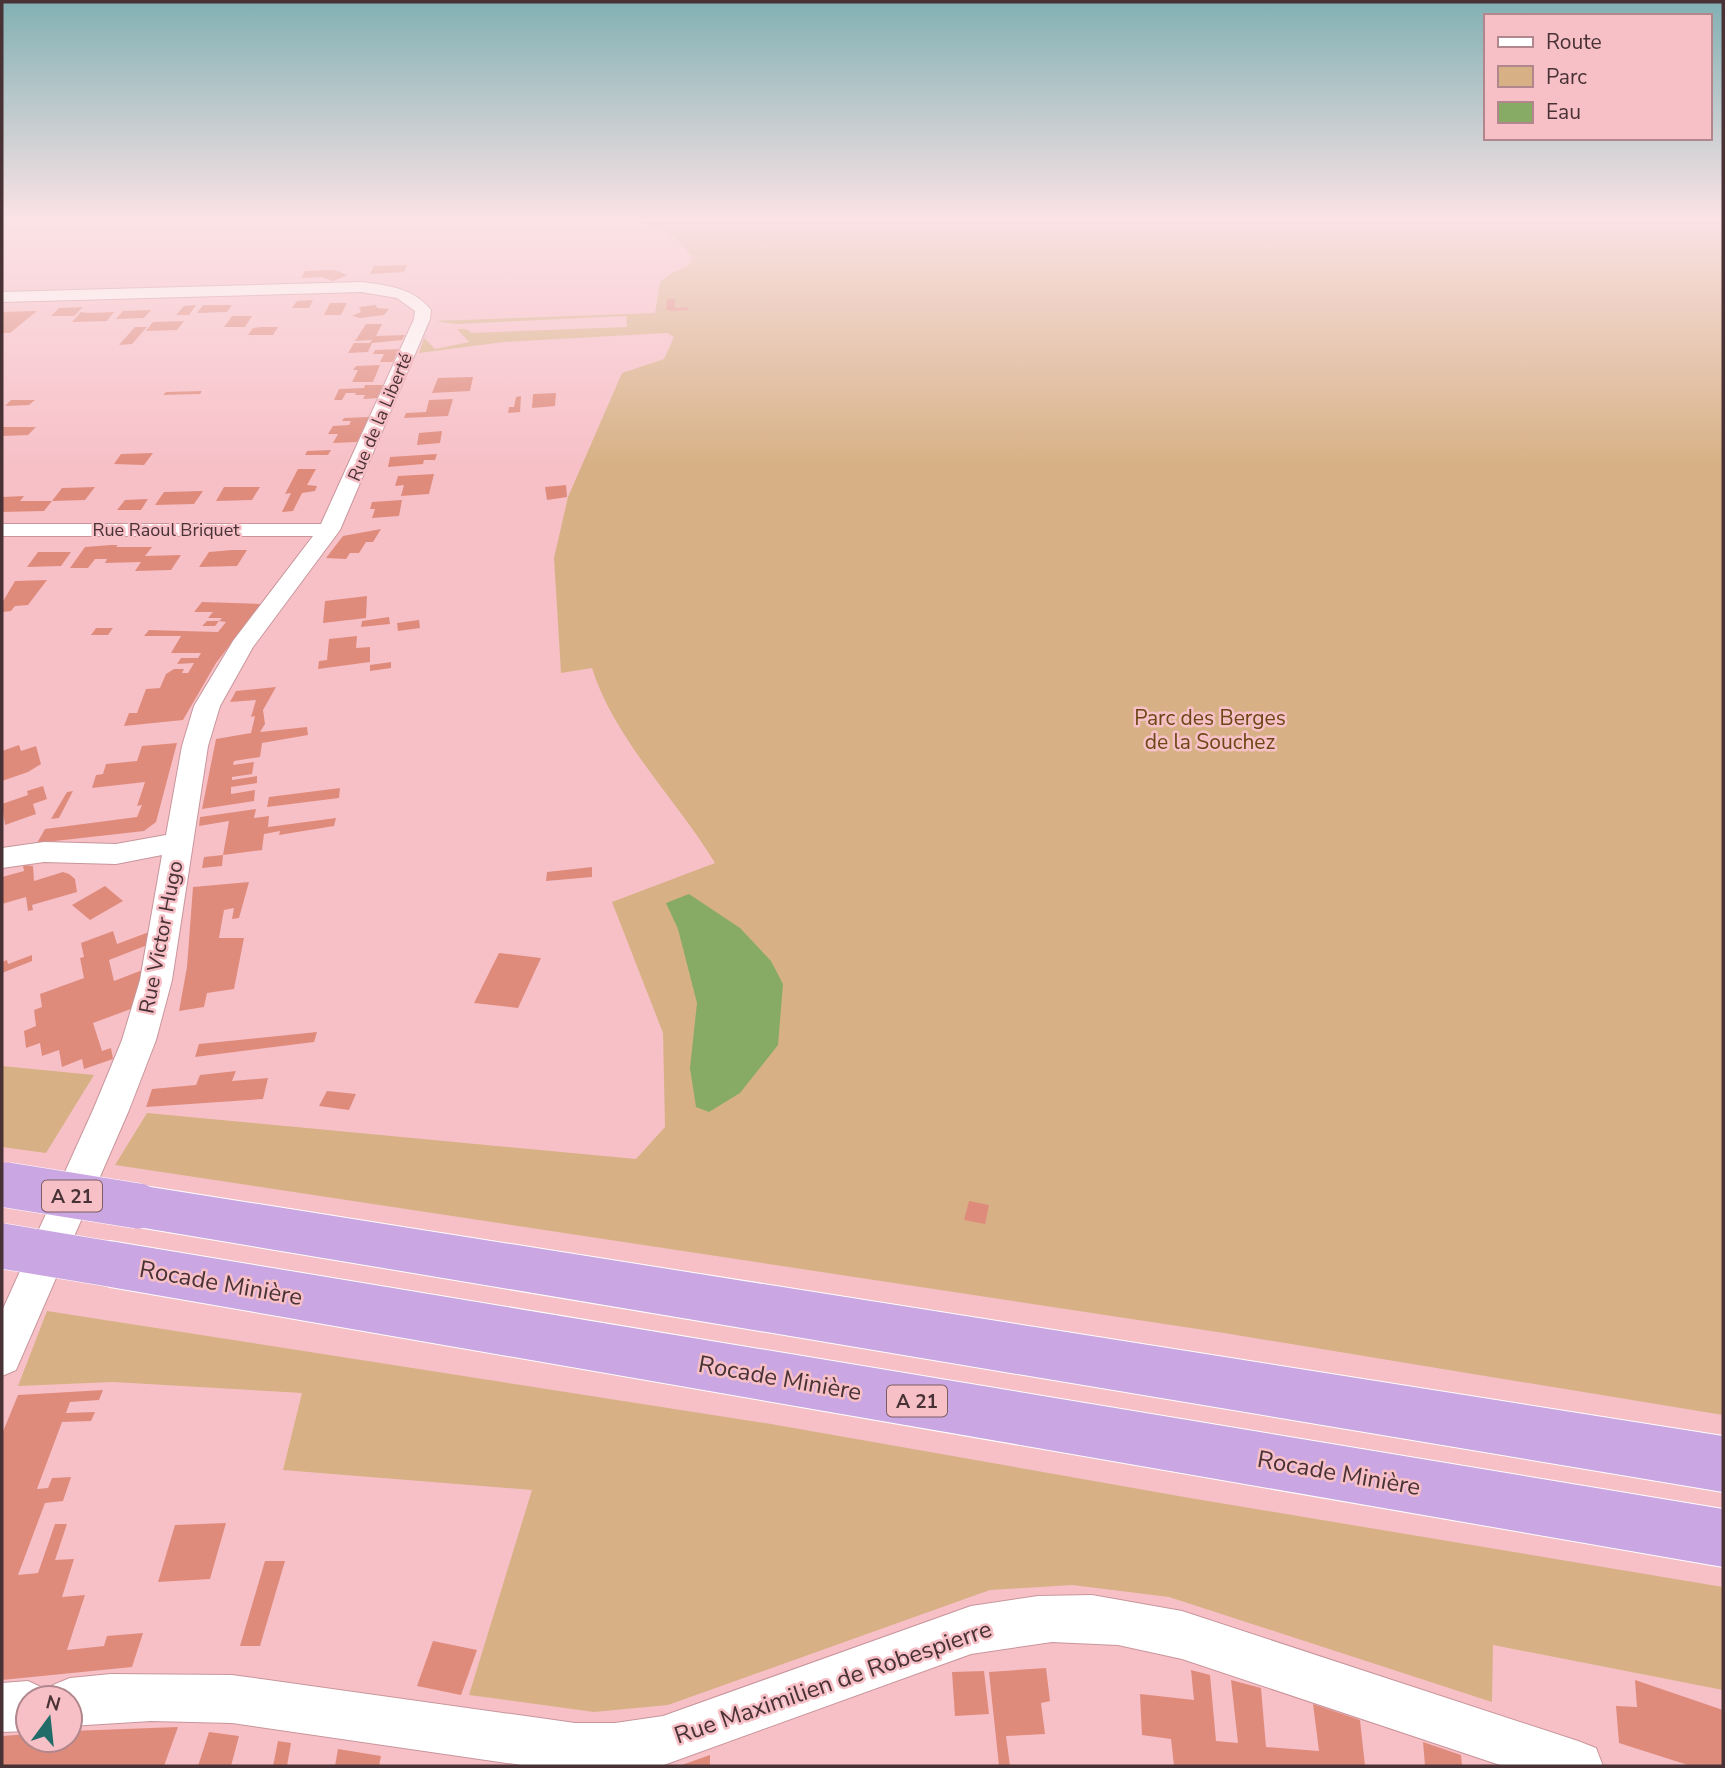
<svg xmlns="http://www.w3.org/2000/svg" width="1725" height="1768" font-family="'Nunito Sans',sans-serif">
  <rect width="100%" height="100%" fill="#f7c0c7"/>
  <g fill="#d7b185">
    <path d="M617,217H1723V1415L1224,1333L115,1165L147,1113L636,1159L665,1127L663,1033L612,902L715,863C677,800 614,739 592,668L561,673L554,558L568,497L622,373L664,359L674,337L667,333L504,342L419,353L424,338L435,349L469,342L457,329H466L472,333L627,327L626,316L457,324L435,321L655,313L660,282L670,274L688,266L692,258C676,230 646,223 617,217Z"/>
    <path d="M2,1066L94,1075L46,1153L2,1147Z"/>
    <path d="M47,1311L771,1424L1190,1498L1723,1587V1690L1493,1645L1492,1702L1169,1597L1072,1585L990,1590L668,1705L594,1712L469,1695L532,1490L283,1470L302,1393L113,1382L18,1386Z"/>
  </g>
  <path fill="#87ab64" d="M689,894L740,928L771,961L783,984L778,1045L740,1093L709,1112L696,1107L690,1068L697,1003L678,929L666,903Z"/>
  <g fill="#df8b7c">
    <path d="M407,265L404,272L370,274L374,266Z"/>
    <path d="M334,270L348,275L333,281L322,277L301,278L305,271Z"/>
    <path d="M667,299H675V308L688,307V310L670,311L666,309Z"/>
    <path d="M313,300L309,308H292L297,301Z"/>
    <path d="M330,303H347L341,315H324Z"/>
    <path d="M196,305L189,315H176L184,306Z"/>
    <path d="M203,305H232L227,312L197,313Z"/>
    <path d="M376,305L377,308L389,309L384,315L360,318L352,316L361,312L359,307Z"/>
    <path d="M83,307L74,316H51L59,308Z"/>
    <path d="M151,310L144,318L116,319L123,311Z"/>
    <path d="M37,311L10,333H2V312Z"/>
    <path d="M81,312L89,313L114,312L107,321L72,322Z"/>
    <path d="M232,316H252L245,327H224Z"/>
    <path d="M184,321L177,330L146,331L153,322Z"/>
    <path d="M366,324H382L376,336L405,335L402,340L372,343L368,352L348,353L354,343H370L372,340L355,341Z"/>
    <path d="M135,327H147L132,344L119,345Z"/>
    <path d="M261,327H278L273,335H248L253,328Z"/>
    <path d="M399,349L393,362H380L384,354H373L375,350Z"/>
    <path d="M380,365L373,382H352L358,370H353L356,366Z"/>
    <path d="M473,377L470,391L432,393L438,378Z"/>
    <path d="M365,385H383L377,398L363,399L365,395H355L356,393H346L342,400H334L339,389L364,388Z"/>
    <path d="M202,391L200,394L163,395L166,392Z"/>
    <path d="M556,393L555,406L532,408L533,394Z"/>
    <path d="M521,396L520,412L508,413L509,407H514L516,397Z"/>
    <path d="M453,399L448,416L404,418L406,413L426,412L429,400Z"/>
    <path d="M11,400H35L29,405L5,406Z"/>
    <path d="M369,417L357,442L333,443L338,434H328L333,426L349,425L351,421H342L344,418Z"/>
    <path d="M2,427H36L28,435L2,436Z"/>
    <path d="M442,431L440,443L417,445L419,433Z"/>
    <path d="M331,450L328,455H305L307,451Z"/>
    <path d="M153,453L144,465L114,464L121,454Z"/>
    <path d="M437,454L435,460H424L423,464L388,467L390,457Z"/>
    <path d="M298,469H316L307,485L317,486L315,491L302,493L293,511L282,512L291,493L285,494Z"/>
    <path d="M434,474L429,494L401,496L404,485L395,486L398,476Z"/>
    <path d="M566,485L567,497L547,500L545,487Z"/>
    <path d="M95,487L85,500L52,501L62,488Z"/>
    <path d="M224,487H260L252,500L216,501Z"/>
    <path d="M203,491L194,504L155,505L164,492Z"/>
    <path d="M24,496L20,501H52L44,511L2,512V497Z"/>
    <path d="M148,499L141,510H117L125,500Z"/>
    <path d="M402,500L399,516L372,518L375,509H370L372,502Z"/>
    <path d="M381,529L373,542H366L359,553H350L346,559L326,558L343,536Z"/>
    <path d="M111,545H118L116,547H152L145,556L181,555L171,570L135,571L141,562L105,563L107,559H95L88,568H70L85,547Z"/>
    <path d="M232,550H247L237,566L199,567L209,552Z"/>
    <path d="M38,552H71L61,566L27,567Z"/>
    <path d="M47,580L28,605L15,606L11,611L2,612V603L15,581Z"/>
    <path d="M367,596L366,618L323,623L325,601Z"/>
    <path d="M202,602L262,604L216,663L183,720L124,726L129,713H137L146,689L160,688L166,674L174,669H184L182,673H188L194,663L177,664L181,658H198L201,653H171L181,636H144L149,630L218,632L226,622L219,621L215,626H202L207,621H219L222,618H208L213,612H194Z"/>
    <path d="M389,617L390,624L361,627L362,621Z"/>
    <path d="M419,620L420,628L398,631L397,623Z"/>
    <path d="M96,628H113L108,635H91Z"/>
    <path d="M357,636L356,648L370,647V662L318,669L319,661L327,660L329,639Z"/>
    <path d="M391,662V668L370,671V665Z"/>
    <path d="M276,687L263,710L265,724L260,732L307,727L308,735L262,743L260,757L234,761L233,765L254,762L252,774L232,777V780L257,776V783L231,787V794L255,790L254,801L202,809L216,739L251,733L255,716L251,717L256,700L230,702L236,691Z"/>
    <path d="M177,743L156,822L144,831L37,843L45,829L137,817L142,805L137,806L145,782L92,788L96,775L103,774L106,764L137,761L142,746Z"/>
    <path d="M19,745L21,751L36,746L41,764L28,772L2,781V751Z"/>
    <path d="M43,786L47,799L33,804L36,814L5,825L2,804L28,795L27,791Z"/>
    <path d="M340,788L339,798L267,807L269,797Z"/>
    <path d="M73,791L59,818L51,819L67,792Z"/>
    <path d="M256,809L254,818L269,816L268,827L336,818L334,826L279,835L280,831L264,834L262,850L223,855L229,821L199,826L200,817Z"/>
    <path d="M223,855L222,866L202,868L204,857Z"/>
    <path d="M23,865L33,866L34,881L63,872L69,874L75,879L77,892L32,905L33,910L28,911L26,897L2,904V877L24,871Z"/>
    <path d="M592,867V877L546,881L547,872Z"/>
    <path d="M249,882L239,918L232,919L234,908L224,910L219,938H244L234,989L207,993L204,1007L179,1011L187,967L193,887Z"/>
    <path d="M105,886L123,901L90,920L72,905Z"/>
    <path d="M113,931L117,944L149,932L150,944L109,960L114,981L145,969L136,1007L93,1023L102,1051L111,1048L113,1059L84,1069L82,1059L62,1067L59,1050L42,1056L40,1043L26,1048L24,1031L36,1026L34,1010L42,1007L40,994L84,978L80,958L84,957L81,943Z"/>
    <path d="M499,953L541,958L518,1008L474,1003Z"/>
    <path d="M32,955V961L2,973V962L7,960L8,964Z"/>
    <path d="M317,1032L314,1042L195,1057L199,1044Z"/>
    <path d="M236,1071L232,1081L268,1078L263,1099L146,1107L152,1089L196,1085L200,1075Z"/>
    <path d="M327,1091L356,1094L349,1110L319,1106Z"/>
    <path d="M969,1201L989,1205L985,1224L964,1220Z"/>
    <path d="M103,1390L99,1400L70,1402L66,1413L95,1412L91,1421L62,1422L37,1489L48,1488L52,1478L71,1477L63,1501L45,1503L18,1575L38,1573L55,1524H67L55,1560L74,1559L62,1597L85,1595L67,1650L104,1646L107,1636L143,1633L132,1667L2,1680V1434L18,1395Z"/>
    <path d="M226,1523L210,1579L158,1582L175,1525Z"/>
    <path d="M265,1561H285L260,1646H240Z"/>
    <path d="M433,1641L477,1650L461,1695L417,1686Z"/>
    <path d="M1046,1668L1050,1701L1041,1703L1045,1734L1006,1736L1010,1766H999L989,1672Z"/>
    <path d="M1191,1670L1210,1675L1216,1741L1238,1743L1231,1680L1261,1688L1266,1747L1319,1751L1313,1704L1360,1720L1365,1766H1174L1171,1739L1142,1735L1140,1694L1194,1700Z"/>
    <path d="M984,1671L989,1714L955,1716L952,1672Z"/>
    <path d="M1635,1680L1723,1710V1766H1691L1619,1743L1616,1706L1637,1707Z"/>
    <path d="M178,1727L164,1766H2V1736L28,1734V1740H70V1731Z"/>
    <path d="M209,1732L239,1736L231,1766H198Z"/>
    <path d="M278,1741L291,1743L287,1766H273Z"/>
    <path d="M1423,1742L1461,1755L1462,1766H1425Z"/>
    <path d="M338,1749L381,1756L379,1766H335Z"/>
    <path d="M710,1755V1766H679Z"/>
  </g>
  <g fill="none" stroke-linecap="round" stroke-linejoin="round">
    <g stroke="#c8959b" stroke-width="2">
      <g id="minor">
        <path d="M361,282C387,285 414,288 431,310L430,319L340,530L253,647L220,706L208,746L172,980L156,1040L129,1110L16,1370L2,1376V1311L93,1110L122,1040L140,980L162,855L116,864L44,862L2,868V848L44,842L116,844L166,835L182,746L194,706L233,641L313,536H2V524H321L414,319L415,311L397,298L361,292L2,302V292Z"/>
        <path d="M1092,1595L1182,1611L1578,1741L1596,1748L1603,1766H1503L1182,1659L1118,1645L1052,1642L971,1654L661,1766H528L232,1723L151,1721L70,1726V1698H28V1731L2,1732V1683L28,1681L45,1689L48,1696L53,1685L70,1678L111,1674L232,1675L575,1723H615L663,1716L971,1606L1038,1596Z"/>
      </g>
    </g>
    <g stroke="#fff" stroke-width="2">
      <g id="highway">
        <path d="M138,1185L1723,1436V1492L138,1227L121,1221L114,1206L121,1191Z"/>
        <path d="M110,1241L1723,1509V1567L110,1287L92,1280L85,1264L92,1248Z"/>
      </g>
    </g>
    <use href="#minor" fill="#fff" fill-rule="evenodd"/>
    <use href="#highway" fill="#caa7e2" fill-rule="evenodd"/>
    <g stroke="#fff" stroke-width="46" stroke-linecap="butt">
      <g id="highway-bridge">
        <path d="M7,1185L138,1206"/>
        <path d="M2,1246L110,1264"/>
      </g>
    </g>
    <use href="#highway-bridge" stroke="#caa7e2" stroke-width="45"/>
  </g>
  <linearGradient id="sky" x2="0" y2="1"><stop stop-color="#81b0b3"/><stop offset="0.47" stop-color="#fbe3e6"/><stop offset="1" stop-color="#fbe3e6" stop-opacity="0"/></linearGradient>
  <rect width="1725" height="465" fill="url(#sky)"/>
  <g text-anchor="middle" stroke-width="5" stroke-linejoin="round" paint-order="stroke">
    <g font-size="18" fill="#483235" stroke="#f7c0c7">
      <text transform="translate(380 417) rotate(-67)" y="6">Rue de la Liberté</text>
      <text x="166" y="536">Rue Raoul Briquet</text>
    </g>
    <g fill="#f7c0c7" stroke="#7c5d61" stroke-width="2">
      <rect x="42" y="1180.5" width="60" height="31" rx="5"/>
      <rect x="887" y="1385.5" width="60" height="31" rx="5"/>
    </g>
    <g font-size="19" font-weight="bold" fill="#483235">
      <text x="72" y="1203">A 21</text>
      <text x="917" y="1408">A 21</text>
    </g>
    <g font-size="21" fill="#6c4715" stroke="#f7c0c7">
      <text x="1210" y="725">Parc des Berges<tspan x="1210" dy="24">de la Souchez</tspan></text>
    </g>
    <g font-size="21" fill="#483235" stroke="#f7c0c7">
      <text transform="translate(161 937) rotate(-79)" y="7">Rue Victor Hugo</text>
    </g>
    <g font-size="24" fill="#483235" stroke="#f7c0c7">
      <text transform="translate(221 1283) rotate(10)" y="8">Rocade Minière</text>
      <text transform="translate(780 1378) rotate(10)" y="8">Rocade Minière</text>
      <text transform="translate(1339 1473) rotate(10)" y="8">Rocade Minière</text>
      <text transform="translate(833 1682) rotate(-19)" y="8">Rue Maximilien de Robespierre</text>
    </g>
  </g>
  <rect width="1725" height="1768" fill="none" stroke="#483235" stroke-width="7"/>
  <rect x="1484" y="14" width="228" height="126" fill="#f7c0c7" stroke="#b1878d" stroke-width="2"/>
  <rect x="1498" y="37" width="35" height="10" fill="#ffffff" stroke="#b1878d" stroke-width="2"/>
  <text x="1546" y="49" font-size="21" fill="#483235">Route</text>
  <rect x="1498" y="66" width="35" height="21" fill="#d7b185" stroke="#b1878d" stroke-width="2"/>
  <text x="1546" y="84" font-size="21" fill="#483235">Parc</text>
  <rect x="1498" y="102" width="35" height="21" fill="#87ab64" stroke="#b1878d" stroke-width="2"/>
  <text x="1546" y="119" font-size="21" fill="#483235">Eau</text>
  <g transform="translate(49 1719) rotate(15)"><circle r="33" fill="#f7c0c7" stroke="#b1878d" stroke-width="2"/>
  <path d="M0-5L12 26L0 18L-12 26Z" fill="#216c69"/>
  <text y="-10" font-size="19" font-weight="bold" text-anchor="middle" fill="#483235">N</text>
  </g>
</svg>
